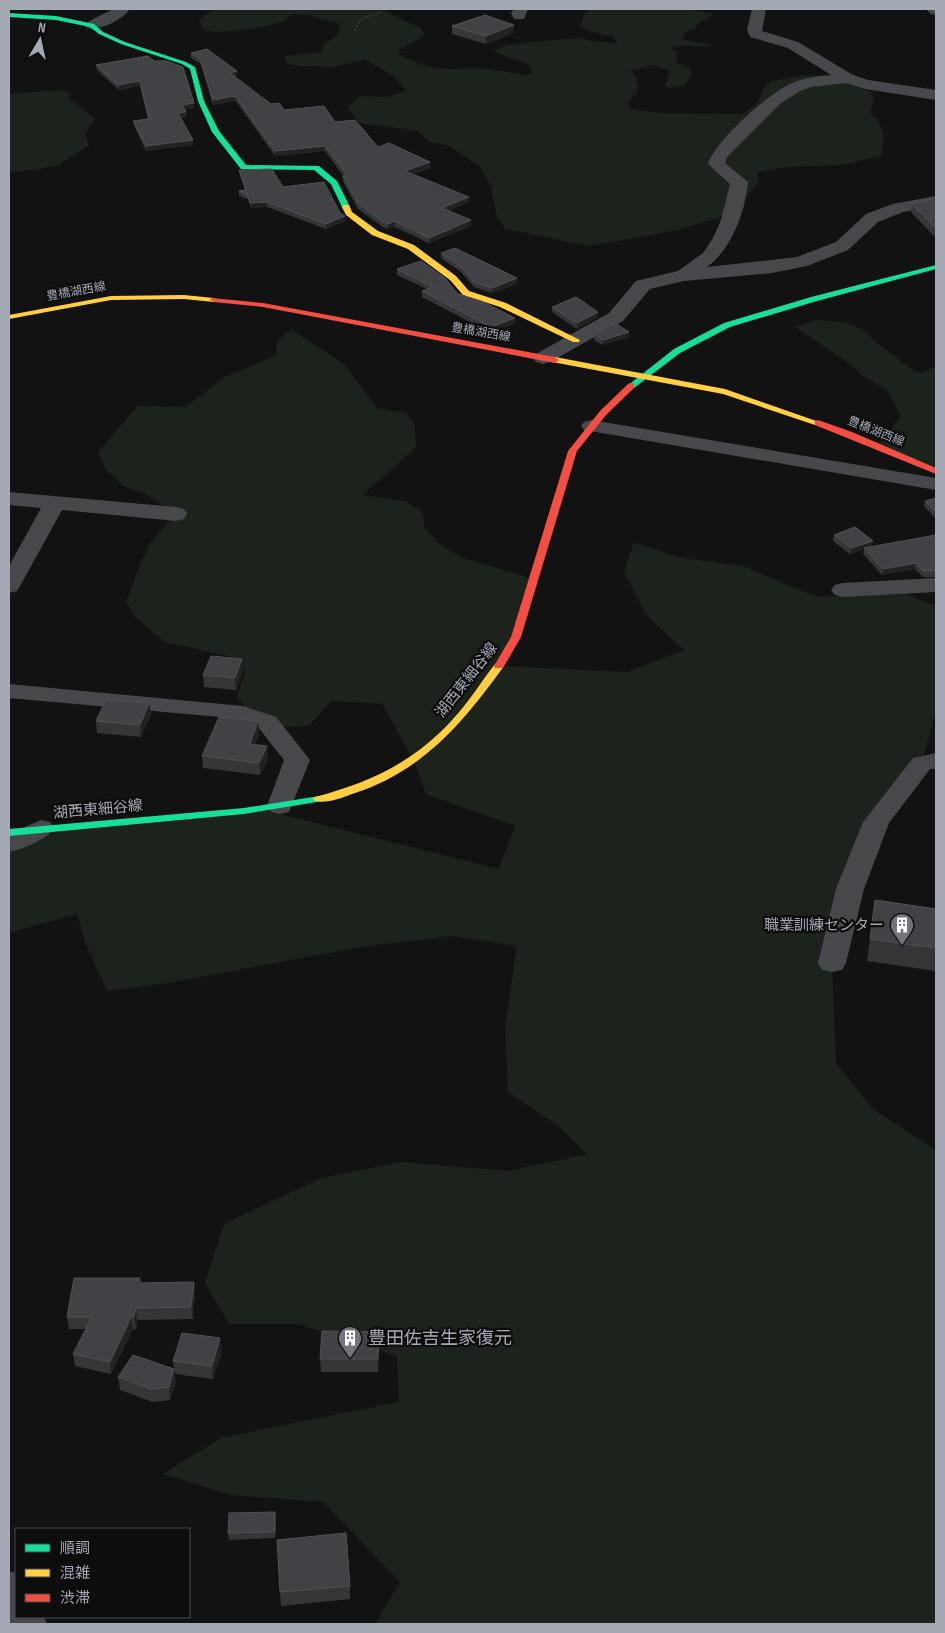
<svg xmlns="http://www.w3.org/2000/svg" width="945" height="1633" font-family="'Sofia Sans Condensed','Noto Sans JP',sans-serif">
  <rect width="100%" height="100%" fill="#121213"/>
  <g fill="#1c231d">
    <path d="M219,9H381L420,28L425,35L399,50V54C436,75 445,67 484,69C499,70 512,73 526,75L532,73L529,65L492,51L504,46L523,43L578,38L593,41L617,43L614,37L589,31L580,25L584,15L590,9H689L715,14L699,23L695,29L685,32L682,39L712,45C700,50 686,42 671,48L677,52L676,62L689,68L692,75L684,85L670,88L665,86L670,71L653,65L630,71L636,76L638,92L628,102L631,109L662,113L743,114L757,104L763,89L770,82L804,75L822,76L847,83L872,92L874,98L870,113C886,126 885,137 881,156L842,165L787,167L758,172V183L732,214L678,230L589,246L505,229L497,217L491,186L480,167L448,145L430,142L418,131L359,123L348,108L360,96L387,97L407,91L392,75L365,60L332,67L299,66L286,63V56L322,52L325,43L337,36L340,24L308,15L292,14C290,16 287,20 283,21C270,27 218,36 205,30C201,27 201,24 199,20L211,11Z"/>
    <path d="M59,90L70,93L69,98L95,119L85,134L89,145L59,165L34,170L9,172V94Z"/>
    <path d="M815,320L845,322L865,331L873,340L910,368L921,373L936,366V471L877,446L901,416L888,391L864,377L847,362L795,327Z"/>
    <path d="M291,329L344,364L377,408L406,413L415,424L416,447L363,495L405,501L423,512L424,527L442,546L461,557L533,579L500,666L627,672L684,650L646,615L624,572L634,542L677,557L743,566L817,597L907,594L936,606V711L922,763L896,795L832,963L836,1063L873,1109L936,1150V1624H375L400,1582L323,1502L231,1495L163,1474L221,1438L399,1402L397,1356L298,1324H229L205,1283L224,1224L321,1178L401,1162L509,1171L587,1154L558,1126L508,1092L505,1027L517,946L452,936L360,947L168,983L107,991L85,942L77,914L9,933V844L41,828L256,808L499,869L515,826L426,794L413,759L382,704L331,701L309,726L262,728L237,697L245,671L236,658L165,642L136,618L126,602L141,562L152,540L176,514L147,495L124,486L106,470L98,452L138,406L186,407L226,376L276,356L277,342Z"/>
  </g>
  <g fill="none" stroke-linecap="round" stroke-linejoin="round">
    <path stroke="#484a4d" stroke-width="2" stroke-dasharray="1 2.5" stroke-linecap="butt" d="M355,30L361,19L382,12"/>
    <g fill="#47484b" fill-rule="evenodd">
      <path d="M113,9H130C122,20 100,31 87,28L85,25C90,19 105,14 113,9Z"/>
      <path d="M514,9H528L524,19H514L511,13Z"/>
      <path d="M752,9H766L762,31L798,42L853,75L868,80L936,90V100L865,89L846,83L811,87L800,91L780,104L727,157L725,163L748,182C745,212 732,249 707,267L797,257L836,242L866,214L893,204L936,196V206L903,212L878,222L848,250L807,266L772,273L684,281L650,289L623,321L550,362L543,364L536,362L533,358L536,354L609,313L636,281L678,271L703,253L713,238L721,220L730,184L708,164C715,141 767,95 790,84C802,78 817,76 831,75L788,48L750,37L747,30Z"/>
      <path d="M926,9H936V15L931,14Z"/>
      <path d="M591,420L936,478V490L584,430L581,426L584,422Z"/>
      <path d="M9,492L176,507L184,509L187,514L184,519L176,521L62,510L20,586L17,591L9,593V566L41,508L9,505Z"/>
      <path d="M936,578V592L843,597L835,595L831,590L835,585L843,583Z"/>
      <path d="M9,684L243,706L276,717L310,760L289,812L280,814L271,812L267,806L284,760L258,727L231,718L9,698Z"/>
      <path d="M936,753V769H930L889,823L864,889L846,963L842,970L832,972L822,970L818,963L836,889L863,822L913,758Z"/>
      <path d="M41,820L50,822L54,828C46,840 23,849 9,852V834Z"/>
      <path d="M9,1571L16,1573V1617H44L47,1624H9Z"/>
    </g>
    <g fill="#16e098" fill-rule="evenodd">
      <path d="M9,13L56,16L94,24L103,32L125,42L186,62L195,67L204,101L219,131L246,165L319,166L337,181L350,207L343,209L331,184L314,170L241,169L212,132L198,101L190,69L182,64L121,44L99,34L90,27L56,20L9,17Z"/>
      <path d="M936,265V269L817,301L730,327L680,353L634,388H628L627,386L674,349L724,323L811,297Z"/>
      <path d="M319,796L325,799L323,801L244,814L9,836V829L244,808Z"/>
    </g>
    <g fill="#ffcf43" fill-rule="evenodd">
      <path d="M343,205H349L352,212L378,231L414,245L456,276L469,291L506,303L580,340L579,342H573L500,307L463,295L450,280L408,249L372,235L346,215L342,207Z"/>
      <path d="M184,295L214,298L218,300L214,302L184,299L111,300L9,319V315L111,296Z"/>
      <path d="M555,357L725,389L822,423L821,425H815L723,394L552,362V358Z"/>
      <path d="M499,663L504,666C463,723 422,772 352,794C342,798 326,804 315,801L313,799L315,797C371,782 414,762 453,719C469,702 481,682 495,664Z"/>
    </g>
    <g fill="#f24e42" fill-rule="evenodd">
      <path d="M211,298L263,303L555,357L559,360L555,363L263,307L214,302L210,300Z"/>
      <path d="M631,383L634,384V388L606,415L577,451L521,637L503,668H495L494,666L511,637L568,451L600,411L628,384Z"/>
      <path d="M818,420L852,432L936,468V474L815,425V421Z"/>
    </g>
  </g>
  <g fill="#353637">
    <path d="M452,26L514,33L486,44L452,34Z"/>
    <path d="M191,53L237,76L235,77L271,104L284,110L335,122L378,147L431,168L412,174L469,202L448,211L471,226L429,243L395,227L388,229L383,227L358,209L343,181V175L325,151L275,156L236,101L213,105L201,64L191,58Z"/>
    <path d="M96,65L194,103V108L185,109L186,112V117L181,118L193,140V145L146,151L134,125L133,121L148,119L140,86L119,90L97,70Z"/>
    <path d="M239,170L283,187L345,221L326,229L267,207L251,208L248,199L239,196V191L245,190L240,175Z"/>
    <path d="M936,198V238L911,212L912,204Z"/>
    <path d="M441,253L517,284L492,293L474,287L461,272L441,258Z"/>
    <path d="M397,269L458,294L515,323L491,333L422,297V291L427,289L397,275Z"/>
    <path d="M552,307L598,312V317L577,329L552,312Z"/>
    <path d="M594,334L629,337L602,345L594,340Z"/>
    <path d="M936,498V519L924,506L925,501Z"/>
    <path d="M834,535L872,546L869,548L936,535V577H923L915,569L882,575L863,554L864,549L850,554L833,541Z"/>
    <path d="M243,671L236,690L204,687L203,675Z"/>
    <path d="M149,703L151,715L141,737L97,733L96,721Z"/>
    <path d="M259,733L255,744L268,758L260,775L203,768L202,756Z"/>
    <path d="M875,900L936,909V971L867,961Z"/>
    <path d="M194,1282L195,1294L193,1319L137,1320L136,1329H133L111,1374L75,1366L73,1354L86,1329H69L67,1317L141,1283Z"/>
    <path d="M379,1345L378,1372H321L320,1359Z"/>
    <path d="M222,1351L213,1379L175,1374L173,1361Z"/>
    <path d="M118,1377L176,1382L170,1400L153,1402L120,1390Z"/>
    <path d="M276,1518L275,1538L229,1540L228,1533Z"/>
    <path d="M350,1586V1599L281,1606L280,1592Z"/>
  </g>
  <g fill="#222223">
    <path d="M514,25V33L486,44V36Z"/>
    <path d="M237,71V76L230,78V73Z"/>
    <path d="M140,81V86L119,90L118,85Z"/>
    <path d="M235,96L236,101L213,105V100Z"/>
    <path d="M194,103V108L182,110V105Z"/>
    <path d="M186,112V117L179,118L178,113Z"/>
    <path d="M193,140V145L146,151V146Z"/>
    <path d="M325,146V151L275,156V151Z"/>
    <path d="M430,162L431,168L405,176V171Z"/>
    <path d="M469,197V202L442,214V208Z"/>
    <path d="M267,202V207L251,208L250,203Z"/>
    <path d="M345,216V221L326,229V224Z"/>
    <path d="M471,220V226L429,243V238Z"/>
    <path d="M395,221V227L388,229V224Z"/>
    <path d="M517,278V284L492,293V288Z"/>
    <path d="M598,312V317L577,329V323Z"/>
    <path d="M515,318V323L491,333V327Z"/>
    <path d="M629,332V337L602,345L603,340Z"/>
    <path d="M873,541L872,546L850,554L851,548Z"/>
    <path d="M916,563L915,569L882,575L883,569Z"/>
    <path d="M242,659L243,671L236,690L235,678Z"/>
    <path d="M9,702L10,711L9,713Z"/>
    <path d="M149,703L151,715L141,737L140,725Z"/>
    <path d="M258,721L259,733L250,756V744Z"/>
    <path d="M267,746L268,758L260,775L259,763Z"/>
    <path d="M194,1282L195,1294L193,1319L191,1307Z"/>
    <path d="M136,1308L137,1320L136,1329L134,1317Z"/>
    <path d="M131,1317L133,1329L111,1374L110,1362Z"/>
    <path d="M220,1338L222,1351L213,1379L212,1366Z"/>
    <path d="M174,1369L176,1382L170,1400L169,1387Z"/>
    <path d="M275,1512L276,1518L275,1538Z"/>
  </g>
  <g fill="#414245" stroke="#515256">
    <path d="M485,15L514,25L486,36L452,26Z"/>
    <path d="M207,49L237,71L230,73L271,104L279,103L284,110L324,106L335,122L355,120L378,147L389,143L430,162L405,171L469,197L442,208L471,220L429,238L395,221L388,224L383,222L358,203L343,176L347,174L325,146L275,151L235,96L213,100L200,59L191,53Z"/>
    <path d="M148,56L154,61H166L183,67L194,103L182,105L186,112L178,113L193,140L146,146L133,121L149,119L140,81L118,85L96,65Z"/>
    <path d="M272,169L283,187L324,182L340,213L345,216L326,224L267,202L250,203L247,194L239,191L246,190L239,170Z"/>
    <path d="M936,198V228L912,204Z"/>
    <path d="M455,248L517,278L492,288L474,282L461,267L441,253Z"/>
    <path d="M421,261L445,278L458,294L481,301L515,318L491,327L422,291L433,287L397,269Z"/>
    <path d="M576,297L598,312L577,323L552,307Z"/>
    <path d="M615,323L629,332L603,340L594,334Z"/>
    <path d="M936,498V512L925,501Z"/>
    <path d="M855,527L873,541L851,548L834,535Z"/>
    <path d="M936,535V570L923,571L916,563L883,569L864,548Z"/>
    <path d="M211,656L242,659L235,678L203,675Z"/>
    <path d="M106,700L149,703L140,725L96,721Z"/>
    <path d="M219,717L258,721L250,744L267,746L259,763L202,756Z"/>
    <path d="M875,900L936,909V948L870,939Z"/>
    <path d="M74,1278H140V1283L194,1282L191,1307L136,1308L134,1317H131L110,1362L73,1354L92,1317H67Z"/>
    <path d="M322,1331L379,1332L378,1359H320Z"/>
    <path d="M182,1333L220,1338L212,1366L173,1361Z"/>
    <path d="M133,1355L174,1369L169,1387L151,1389L118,1377Z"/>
    <path d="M275,1512V1532L228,1533L229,1513Z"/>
    <path d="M346,1533L350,1586L280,1592L277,1540Z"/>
  </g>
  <defs>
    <g id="building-pin" transform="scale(1.25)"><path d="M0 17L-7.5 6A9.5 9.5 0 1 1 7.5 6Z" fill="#71747c" stroke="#0d0d0e"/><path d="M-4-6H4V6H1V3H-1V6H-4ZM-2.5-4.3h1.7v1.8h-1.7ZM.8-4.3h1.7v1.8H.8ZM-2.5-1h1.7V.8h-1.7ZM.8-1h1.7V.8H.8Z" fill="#fff"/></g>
  </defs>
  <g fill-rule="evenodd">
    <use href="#building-pin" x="902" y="925"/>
    <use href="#building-pin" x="350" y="1338"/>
  </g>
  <g text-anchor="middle" stroke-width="4.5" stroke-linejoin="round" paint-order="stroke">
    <g font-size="12" fill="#a4a9b4" stroke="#0d0d0e">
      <text transform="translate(76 291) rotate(-10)" y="4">豊橋湖西線</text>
      <text transform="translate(481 332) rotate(10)" y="4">豊橋湖西線</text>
      <text transform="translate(876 431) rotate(22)" y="4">豊橋湖西線</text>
    </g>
    <g font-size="15" fill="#a4a9b4" stroke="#0d0d0e">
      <text transform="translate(466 680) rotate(-52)" y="5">湖西東細谷線</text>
      <text transform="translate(98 809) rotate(-5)" y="5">湖西東細谷線</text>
    </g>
    <g font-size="15" fill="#a4a9b4" stroke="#0d0d0e" text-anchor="end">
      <text x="884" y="930">職業訓練センター</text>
    </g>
    <g font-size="18" fill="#a4a9b4" stroke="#0d0d0e" text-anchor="start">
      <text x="368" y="1344">豊田佐吉生家復元</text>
    </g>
  </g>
  <rect width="945" height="1633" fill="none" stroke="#a4a9b4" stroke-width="20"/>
  <rect x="15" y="1528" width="175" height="90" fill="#0d0d0e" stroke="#494b50"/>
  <rect x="25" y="1544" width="25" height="8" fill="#16e098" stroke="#494b50"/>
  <text x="60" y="1553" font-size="15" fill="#a4a9b4">順調</text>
  <rect x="25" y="1569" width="25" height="8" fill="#ffcf43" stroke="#494b50"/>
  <text x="60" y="1578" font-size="15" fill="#a4a9b4">混雑</text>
  <rect x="25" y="1594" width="25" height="8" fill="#f24e42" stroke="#494b50"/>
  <text x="60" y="1603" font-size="15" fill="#a4a9b4">渋滞</text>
  <g transform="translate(40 40) rotate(9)" stroke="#0d0d0e" stroke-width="4" paint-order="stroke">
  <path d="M0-4L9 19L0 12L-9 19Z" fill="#a4a9b4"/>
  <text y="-8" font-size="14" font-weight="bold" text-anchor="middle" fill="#a4a9b4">N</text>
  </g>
</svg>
